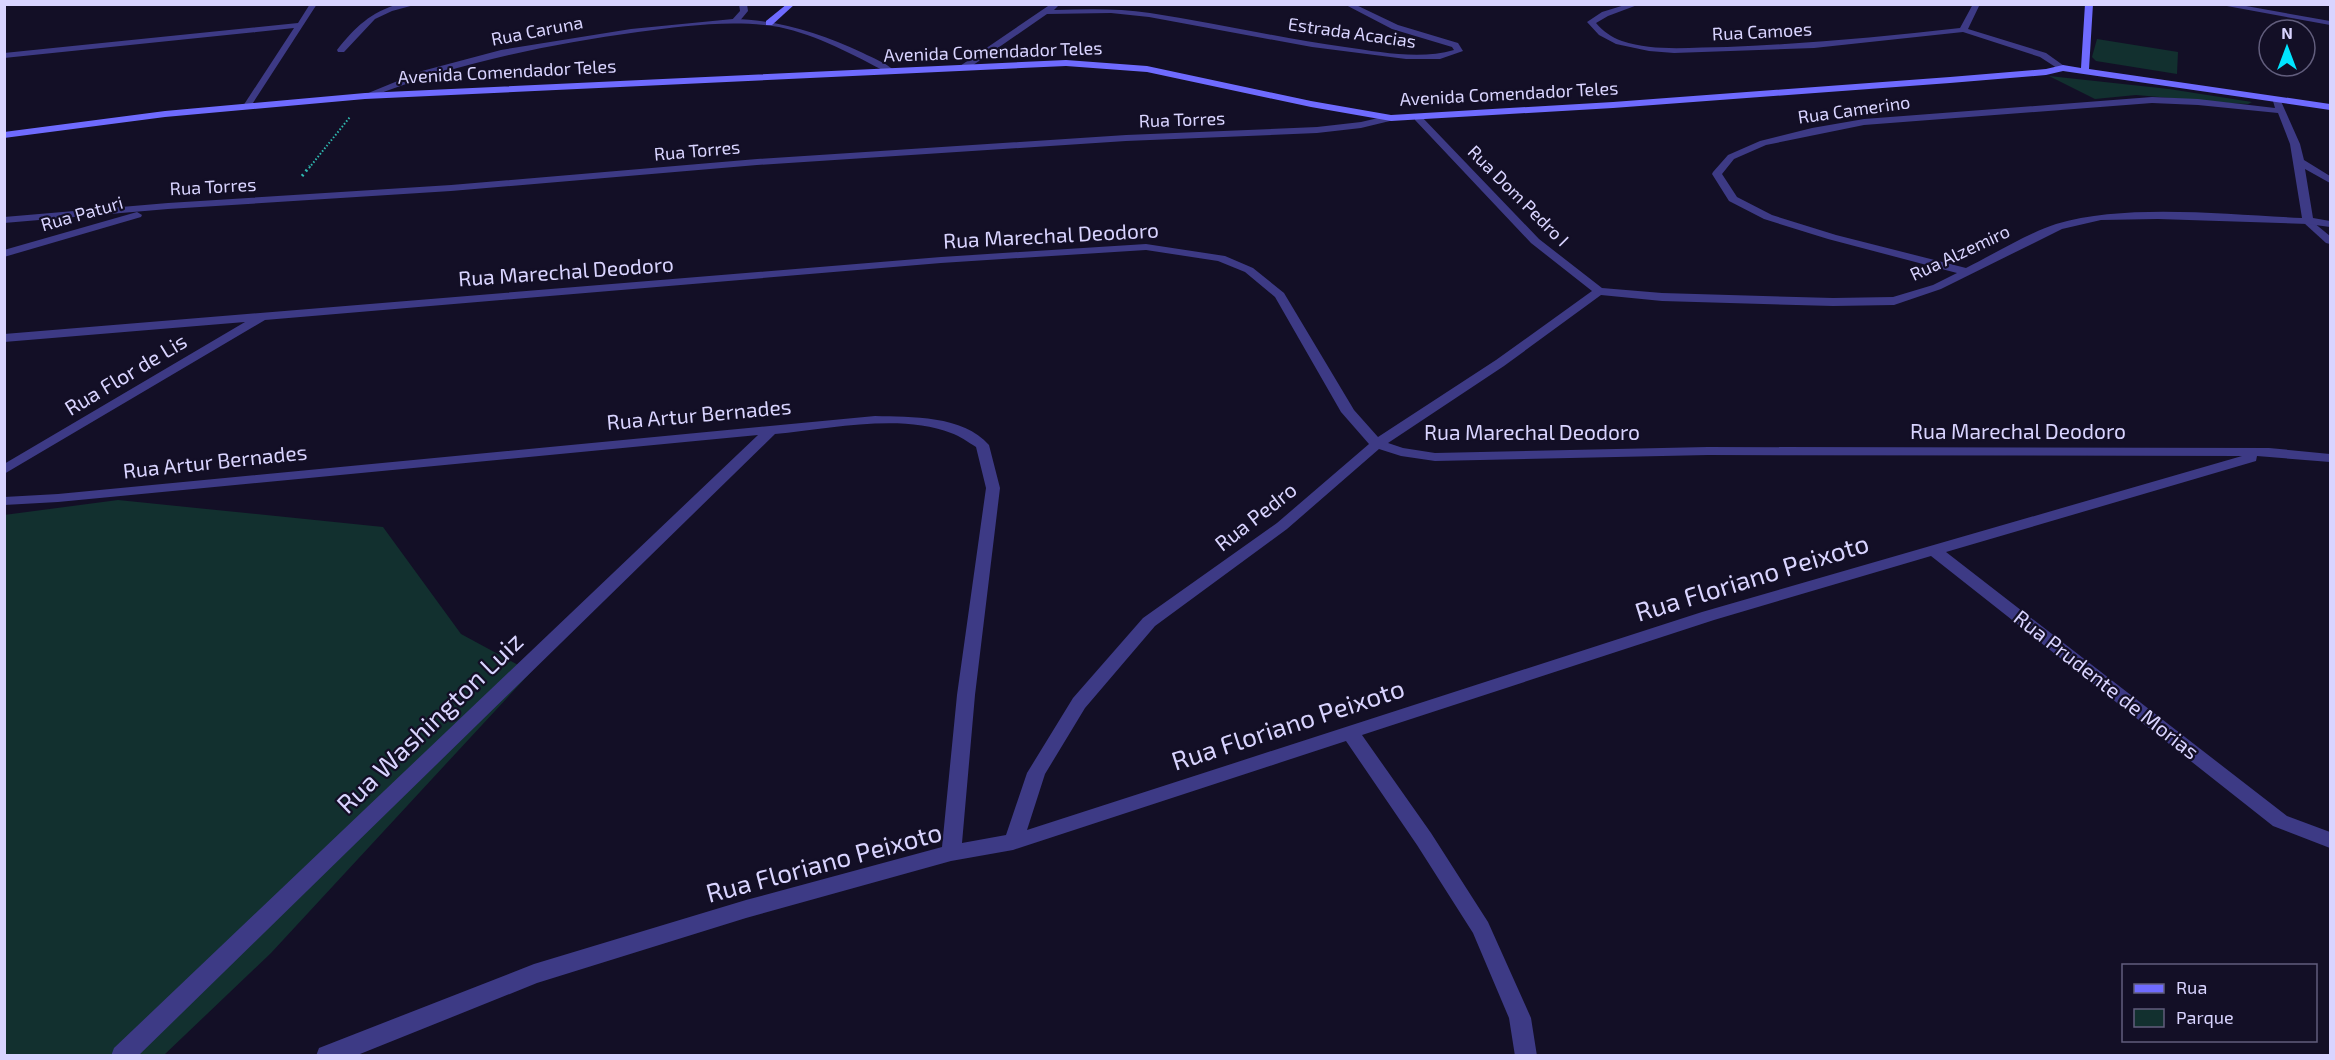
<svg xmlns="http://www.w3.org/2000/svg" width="2335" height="1060" font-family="'Exo 2',sans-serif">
  <rect width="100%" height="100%" fill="#130f26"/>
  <g fill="#12302f">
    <path d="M2097,39L2178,52L2177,74L2096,61L2092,57Z"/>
    <path d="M2049,76L2169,89L2252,102L2248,104L2228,103L2136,95L2095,99Z"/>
    <path d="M118,500L383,527L461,634L531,672L271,953L164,1055H5L4,515Z"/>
  </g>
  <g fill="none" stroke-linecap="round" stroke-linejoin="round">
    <path stroke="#2fb8b0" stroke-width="2" stroke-dasharray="1.5 2" stroke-linecap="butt" d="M309,168L350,117"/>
    <path stroke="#2fb8b0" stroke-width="3" stroke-dasharray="2 4" stroke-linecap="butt" d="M302,176L310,166"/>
    <g fill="#3d3a85" fill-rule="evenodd">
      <path d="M399,4H418L392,11L375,19L344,52H338L337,50C355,27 371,12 399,4Z"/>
      <path d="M739,4H747L748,11L738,23H732L731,21L740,11Z"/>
      <path d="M2308,218L2330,236V244L2326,243L2304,223V219Z"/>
    </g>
    <g fill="#3d3a85" fill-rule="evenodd">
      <path d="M310,4H317L251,106L247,109L243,106L294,28L4,58V53L298,23Z"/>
      <path d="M1051,4L1058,6L1054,10C1086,9 1118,8 1150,13C1215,23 1280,38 1345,47C1380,52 1420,60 1454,50L1452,47L1392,29L1344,4H1354L1398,25L1458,43L1463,51L1440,59H1406L1312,47L1149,17L1111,13L1047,14L966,70H960V66Z"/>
      <path d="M1628,4H1640L1608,16L1596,23C1603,31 1611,37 1622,41C1655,52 1692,47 1727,47C1805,44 1882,37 1960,28L1973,4H1980L1968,29L2046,53L2067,68L2060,70L2040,57L1963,32L1814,48L1674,53L1649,51L1616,44L1599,35L1587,22L1602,12Z"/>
      <path d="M2216,4H2235L2330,21V25Z"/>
      <path d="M733,19C780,20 820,33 863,53C873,58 886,63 895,71L888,73C854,55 817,35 779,27C732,19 684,26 638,32C545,45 456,63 368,98L361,96L422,71L501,50L631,29Z"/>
      <path d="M2152,97L2198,99L2275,108L2273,101L2280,99L2300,144L2304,160L2330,176V183L2305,169L2313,218L2330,221V227L2308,224L2158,219L2101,220L2062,229L1941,289L1894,305L1833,306L1662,301L1601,295L1504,366L1388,443L1403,448L1435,453L1708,447L2269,448L2330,454V462L2257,456L2256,461L1946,552L2287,816L2330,832V848L2273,826L1931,556L1714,620L1362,735L1431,833L1488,922L1531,1018L1537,1056H1515L1509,1018L1473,933L1417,845L1346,741L1013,850L951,861L746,918L537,983L355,1056H316L319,1048L534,964L746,900L942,847L957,695L986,488L976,447C968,442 960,436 951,433C901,413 828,429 775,434L138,1056H111L114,1048L758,435L58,502L4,505V497L58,494L875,416C911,417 963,415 989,445L1000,488L975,695L962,843L1006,835L1027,773L1073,698L1143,618L1277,523L1369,444L1341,412L1275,297L1245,272L1218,261L1146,250L941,263L265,320L4,474V464L245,322L4,342V334L941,257L1146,244L1225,256L1253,268L1284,293L1354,410L1378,437L1496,360L1592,291L1531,243L1415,120V116H1421L1539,239L1602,288L1662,293L1833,298L1893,297L1933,285L1957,273L1828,239L1764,219L1729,201L1712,174L1713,172L1728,155L1760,141L1812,128L1864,119ZM2152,103L2198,105L2278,113L2290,144L2302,218C2227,215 2128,203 2056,224C2030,232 1992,255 1966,268L1836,235L1772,215L1737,197L1722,174L1734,159L1766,145L1864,125ZM1379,449L1401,456L1435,461L1708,455L2242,456L1702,612L1027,830L1045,774L1085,708L1155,626L1287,529Z"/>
      <path d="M1391,115L1396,118L1394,120L1361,128L1317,133L1126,141L757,165L451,191L168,209L4,223V217L168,203L451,185L757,159L1126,135L1317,127L1361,122Z"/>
      <path d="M137,212L142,215L141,217L4,257V250Z"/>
    </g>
    <g fill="#6f6bff" fill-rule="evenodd">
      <path d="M787,4H795L772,25H766V21Z"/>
      <path d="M2085,4H2093L2089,69L2330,104V110L2063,71L2046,75L1950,83L1613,108L1391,121L1311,107L1147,72L1066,66L365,99L165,117L4,138V132L165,111L365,93L1066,60L1147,66L1311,101L1391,115L1613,102L1950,77L2046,69L2063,65L2081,68Z"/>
    </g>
  </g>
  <g text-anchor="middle" stroke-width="4.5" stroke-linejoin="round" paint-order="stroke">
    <g font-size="18" fill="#d9d4ff" stroke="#130f26">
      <text transform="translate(537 31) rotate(-11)" y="6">Rua Caruna</text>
      <text transform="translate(1762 32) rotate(-3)" y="6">Rua Camoes</text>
      <text transform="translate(1352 33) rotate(8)" y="6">Estrada Acacias</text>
      <text transform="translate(993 52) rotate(-2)" y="6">Avenida Comendador Teles</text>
      <text transform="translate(507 72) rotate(-3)" y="6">Avenida Comendador Teles</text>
      <text transform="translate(1509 94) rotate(-3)" y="6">Avenida Comendador Teles</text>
      <text transform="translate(1854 110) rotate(-8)" y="6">Rua Camerino</text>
      <text transform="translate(1182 120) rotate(-2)" y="6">Rua Torres</text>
      <text transform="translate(697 151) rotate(-5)" y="6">Rua Torres</text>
      <text transform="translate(213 187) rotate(-3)" y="6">Rua Torres</text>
      <text transform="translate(1518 196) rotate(45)" y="6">Rua Dom Pedro I</text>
      <text transform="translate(82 214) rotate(-16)" y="6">Rua Paturi</text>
      <text transform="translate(1960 253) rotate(-25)" y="6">Rua Alzemiro</text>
    </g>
    <g font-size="21" fill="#d9d4ff" stroke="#130f26">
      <text transform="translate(1051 236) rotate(-3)" y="7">Rua Marechal Deodoro</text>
      <text transform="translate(566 272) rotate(-4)" y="7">Rua Marechal Deodoro</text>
      <text transform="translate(126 375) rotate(-31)" y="7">Rua Flor de Lis</text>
      <text transform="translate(699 415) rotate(-5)" y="7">Rua Artur Bernades</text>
      <text x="2018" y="439">Rua Marechal Deodoro</text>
      <text x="1532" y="440">Rua Marechal Deodoro</text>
      <text transform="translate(215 462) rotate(-6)" y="7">Rua Artur Bernades</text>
      <text transform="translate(1256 517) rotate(-38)" y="7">Rua Pedro</text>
      <text transform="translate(2106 685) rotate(38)" y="7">Rua Prudente de Morias</text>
    </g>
    <g font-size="26" fill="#d9d4ff" stroke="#130f26">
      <text transform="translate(1752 578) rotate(-17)" y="9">Rua Floriano Peixoto</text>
      <text transform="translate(430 723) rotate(-44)" y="9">Rua Washington Luiz</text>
      <text transform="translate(1288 725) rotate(-18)" y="9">Rua Floriano Peixoto</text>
      <text transform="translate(824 863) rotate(-15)" y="9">Rua Floriano Peixoto</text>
    </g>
  </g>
  <rect width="2335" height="1060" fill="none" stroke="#d9d4ff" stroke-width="12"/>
  <rect x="2122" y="964" width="195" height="78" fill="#130f26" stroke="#625e7d" stroke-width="1.5"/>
  <rect x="2134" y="984" width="30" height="9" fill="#6f6bff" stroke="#625e7d" stroke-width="1.5"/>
  <text x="2176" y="994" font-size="18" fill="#d9d4ff">Rua</text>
  <rect x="2134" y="1009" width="30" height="18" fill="#12302f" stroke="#625e7d" stroke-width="1.5"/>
  <text x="2176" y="1024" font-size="18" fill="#d9d4ff">Parque</text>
  <g transform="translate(2287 48)"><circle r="28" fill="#130f26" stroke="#625e7d" stroke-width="1.5"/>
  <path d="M0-4.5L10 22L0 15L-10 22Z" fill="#00e5ff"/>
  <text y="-9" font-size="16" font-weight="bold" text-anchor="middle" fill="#d9d4ff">N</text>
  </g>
</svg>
